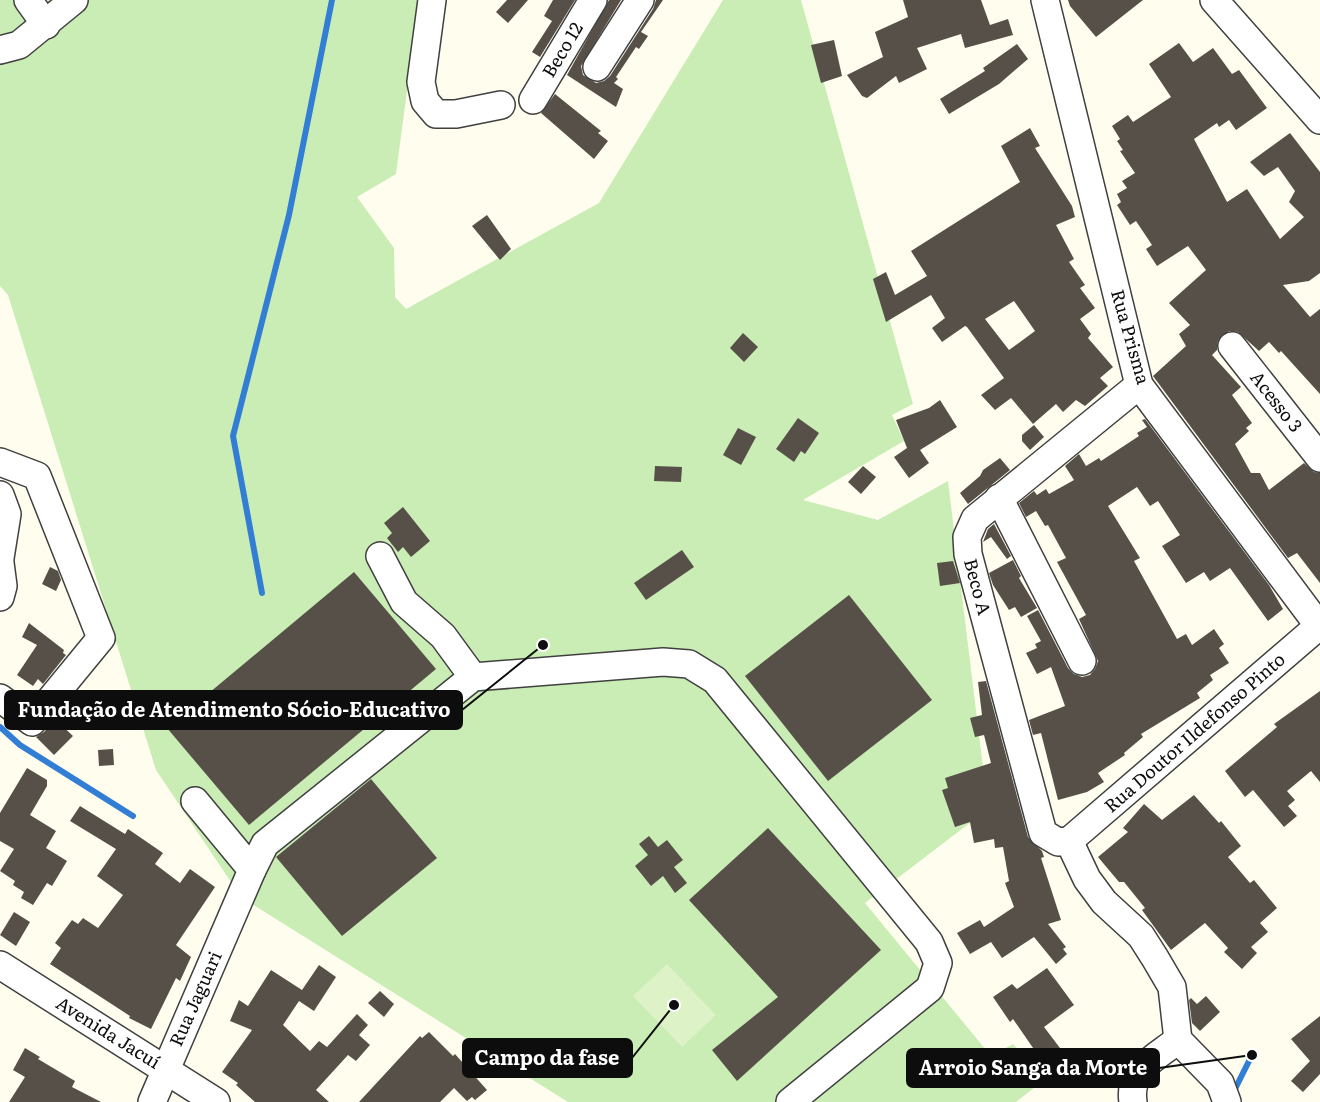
<svg xmlns="http://www.w3.org/2000/svg" width="1320" height="1102" font-family="Literata,serif">
  <rect width="100%" height="100%" fill="#fffeee"/>
  <path fill="#caecb5" d="M0,0H419L396,174L357,197L394,248L395,297L406,309L599,203L723,0H801L913,404L892,415L904,441L803,500L878,520L948,481L988,809L865,903L991,1056L1013,1044L1044,1080L1016,1102H568L241,897L156,770L8,295L0,286Z"/>
  <path fill="#def2c7" d="M667,964L716,1015L682,1047L633,996Z"/>
  <g fill="none" stroke-linecap="round" stroke-linejoin="round">
    <g stroke="#327ed5" stroke-width="6">
      <path d="M262,593L233,436L289,215L332,0"/>
      <path d="M0,727L20,745L133,816"/>
      <path d="M1233,1093L1252,1055"/>
    </g>
  </g>
  <g fill="#575049" fill-rule="evenodd">
    <path d="M507,0H528L508,23L496,12Z"/>
    <path d="M553,0H575L540,57L532,52L552,21L544,16Z"/>
    <path d="M609,0H621L581,66L583,75L596,83L604,81L610,76L653,9L656,0H663L641,32L648,36L639,49L636,47L616,77L618,79L614,83L623,89L616,107L567,75Z"/>
    <path d="M903,0H981L990,25L1008,19L1013,35L965,48L961,34L917,48L927,69L899,83L896,76L867,98L862,96L847,75L883,57L875,32L908,17Z"/>
    <path d="M1068,0H1143L1096,37L1070,6Z"/>
    <path d="M834,40L842,76L821,83L811,45Z"/>
    <path d="M1179,43L1193,62L1213,48L1232,74L1239,70L1267,108L1236,130L1229,120L1219,127L1217,123L1194,139L1227,202L1247,189L1280,239L1304,217L1289,202L1295,191L1278,167L1264,176L1250,162L1290,133L1320,172V273L1309,281L1283,285L1310,317L1320,309V394L1281,351L1279,353L1269,342L1259,351L1238,332L1229,331L1218,340L1217,350L1212,355L1241,387L1232,395L1252,423L1246,428L1249,431L1235,444L1251,473H1260L1269,490L1304,463L1314,472L1320,473V583L1297,553L1288,558L1153,376L1186,346L1179,334L1190,325L1169,303L1206,270L1188,246L1157,266L1146,249L1152,245L1136,221L1130,225L1117,205L1121,202L1117,194L1127,188L1122,181L1135,173L1120,151L1123,150L1117,141L1120,139L1112,126L1128,115L1133,122L1171,97L1149,64Z"/>
    <path d="M1017,44L1028,59L999,84L949,114L940,99L985,71L983,68Z"/>
    <path d="M555,94L601,131L598,133L608,141L594,159L541,113Z"/>
    <path d="M1030,128L1040,146L1035,148L1072,206L1075,217L1056,225L1074,259L1069,262L1085,285L1080,288L1095,308L1080,319L1091,334L1088,338L1113,367L1100,378L1108,386L1085,406L1076,400L1063,412L1056,404L1033,424L1011,398L995,410L981,395L1004,378L967,327L965,326L942,342L932,328L945,318L931,295L886,322L873,279L886,272L895,295L927,276L911,251L1020,182L1001,146ZM1014,301L1035,331L1009,350L985,319Z"/>
    <path d="M487,215L511,249L500,260L472,226Z"/>
    <path d="M743,333L758,347L744,362L730,348Z"/>
    <path d="M940,400L957,427L920,450L929,463L909,478L894,457L907,448L896,420L929,408Z"/>
    <path d="M798,418L819,433L805,454L801,451L794,462L776,449Z"/>
    <path d="M1145,419L1269,585L1283,609L1268,621L1230,568L1210,581L1204,572L1186,583L1162,546L1180,535L1158,501L1150,506L1137,487L1108,506L1140,558L1134,561L1177,639L1186,634L1192,645L1214,629L1224,644L1219,648L1229,663L1210,675L1213,680L1197,693L1200,698L1141,734L1143,737L1124,753L1125,755L1098,773L1104,782L1087,792L1058,800L1041,733L1033,735L1029,720L1065,706L1051,667L1037,674L1026,653L1037,648L1035,644L1041,641L1027,616L1038,610L1068,668L1074,674L1082,677L1090,675L1095,669L1098,661L1079,619L1086,615L1057,562L1066,558L1048,525L1045,526L1036,511L1026,517L1019,503L1034,491L1037,495L1046,489L1049,494L1074,480L1065,466L1079,454L1086,466L1099,458L1101,461L1139,436L1137,433L1147,427L1142,420Z"/>
    <path d="M1034,425L1044,437L1030,450L1022,441V435Z"/>
    <path d="M738,428L756,437L741,465L723,455Z"/>
    <path d="M1000,458L1010,470L968,504L960,493L980,476L983,470Z"/>
    <path d="M655,466L682,467L681,482L654,481Z"/>
    <path d="M863,466L876,477L861,494L848,482Z"/>
    <path d="M403,507L430,541L411,557L403,547L398,552L387,538L392,533L384,523Z"/>
    <path d="M994,524L1011,556L1007,559L991,537L983,542L988,529Z"/>
    <path d="M682,550L694,567L646,600L634,583Z"/>
    <path d="M1013,560L1021,576L1019,578L1037,608L1021,617L1015,607L1009,610L993,585L989,573Z"/>
    <path d="M953,561L960,583L940,586L937,563Z"/>
    <path d="M50,567L58,571L61,580L56,591L42,584Z"/>
    <path d="M354,572L436,669L249,825L167,728Z"/>
    <path d="M849,595L932,700L828,781L745,676Z"/>
    <path d="M29,623L64,650L63,653L66,655L43,684L38,679L33,686L17,675L37,645L22,637Z"/>
    <path d="M986,681L1028,837L1042,851L1044,857L1041,858L1061,920L1048,924L1066,947L1063,949L1067,954L1056,964L1034,937L1002,958L991,942L970,954L957,933L980,920L984,927L1014,907L1005,883L1009,881L1003,847L995,848L994,839L974,843L970,822L955,827L942,790L948,788L945,778L991,763L984,735L975,737L970,718L982,715L978,682Z"/>
    <path d="M1320,691V782L1311,771L1287,791L1295,800L1288,806L1297,816L1284,827L1253,790L1245,797L1225,771L1277,727L1274,724Z"/>
    <path d="M55,719L73,736L54,755L36,737L44,732Z"/>
    <path d="M113,749L114,765L99,766L98,750Z"/>
    <path d="M27,768L47,780V786L30,815L56,831L46,848L67,861L52,886L47,883L33,905L21,898L24,892L13,885L15,881L0,871L14,849L0,841V813Z"/>
    <path d="M371,779L437,858L342,936L276,857Z"/>
    <path d="M1194,795L1219,823L1221,821L1241,846L1228,857L1250,883L1254,880L1277,908L1260,923L1268,932L1251,947L1257,953L1242,969L1224,952L1228,948L1205,923L1171,950L1142,910L1145,908L1124,882H1119L1098,857L1128,832L1123,828L1144,804L1162,820Z"/>
    <path d="M80,806L125,834L128,829L163,853L155,864L180,883L190,869L215,887L176,945L191,957L180,981L176,978L151,1029L129,1018L130,1016L50,964L61,948L55,943L72,920L78,924L83,918L98,928L123,895L97,876L116,849L70,821Z"/>
    <path d="M768,828L881,950L737,1081L712,1050L778,997L689,900Z"/>
    <path d="M649,836L658,847L667,840L683,860L674,867L687,883L675,893L663,876L651,886L635,866L648,855L639,844Z"/>
    <path d="M14,912L30,922L16,946L0,935Z"/>
    <path d="M319,965L336,977L314,1011L299,1001L283,1025L310,1051L319,1041L327,1047L357,1014L368,1025L359,1035L370,1045L356,1061L348,1055L316,1090L329,1102H255L236,1085L238,1083L222,1072L252,1030L230,1021L239,1000L248,1006L271,970L302,990Z"/>
    <path d="M1047,968L1074,1005L1044,1027L1060,1048L1042,1061L1013,1019L1010,1022L993,997L1012,984L1017,989Z"/>
    <path d="M380,991L394,1004L384,1017L368,1003Z"/>
    <path d="M1206,996L1220,1012L1200,1031L1192,1023L1189,1000L1191,998L1197,1004Z"/>
    <path d="M1320,1016V1074L1303,1092L1291,1081L1310,1061L1291,1039Z"/>
    <path d="M429,1032L453,1056L455,1054L487,1090L475,1100L472,1097L467,1101L454,1088L440,1102H359L420,1036L422,1038Z"/>
    <path d="M25,1048L40,1057L38,1059L75,1081L72,1087L101,1102H9L25,1077L13,1070Z"/>
  </g>
  <g fill="none" stroke-linecap="round" stroke-linejoin="round">
    <g stroke="#404040" stroke-width="30">
      <g id="minor">
        <path d="M28,0L46,25"/>
        <path d="M432,0L421,82L425,101L436,114H456L501,105"/>
        <path d="M1045,0L1139,385L1319,626"/>
        <path d="M1214,0L1320,120"/>
        <path d="M0,50L19,45L74,0"/>
        <path d="M597,67L640,0"/>
        <path d="M533,100L593,0"/>
        <path d="M1232,346L1320,458"/>
        <path d="M0,462L37,476L101,638L32,722L0,698"/>
        <path d="M0,495L7,514L0,558"/>
        <path d="M999,498L1082,661"/>
        <path d="M380,556L404,602L443,636L473,677"/>
        <path d="M0,563L3,586L0,597"/>
        <path d="M195,801L252,870"/>
        <path d="M1069,841L1058,842L1043,833L968,554L967,537L975,519L1139,385"/>
        <path d="M1069,841L1320,625"/>
        <path d="M1069,841L1087,879L1104,902L1141,936L1155,958L1172,987L1178,1040L1220,1083L1227,1102"/>
        <path d="M0,965L216,1102"/>
        <path d="M152,1102L252,870L265,844L473,677L663,662L689,664L715,680L929,942L938,963L930,988L790,1102"/>
        <path d="M1133,1102C1128,1069 1155,1058 1178,1040"/>
      </g>
    </g>
    <use href="#minor" stroke="#fff" stroke-width="27"/>
  </g>
  <g text-anchor="middle" stroke-width="6" stroke-linejoin="round" paint-order="stroke">
    <g font-size="18" fill="#0d0d0d" stroke="#fff">
      <text transform="translate(563 50) rotate(-59)" y="6">Beco 12</text>
      <text transform="translate(1130 337) rotate(74)" y="6">Rua Prisma</text>
      <text transform="translate(1276 402) rotate(52)" y="6">Acesso 3</text>
      <text transform="translate(977 587) rotate(75)" y="6">Beco A</text>
      <text transform="translate(1195 733) rotate(-41)" y="6">Rua Doutor Ildefonso Pinto</text>
      <text transform="translate(196 999) rotate(-66)" y="6">Rua Jaguari</text>
      <text transform="translate(108 1033) rotate(32)" y="6">Avenida Jacuí</text>
    </g>
  </g>
  <path fill="none" stroke="#0d0d0d" stroke-width="2" d="M543 645L462 710M674 1005L632 1058M1252 1055L1159 1068"/>
  <g fill="#0d0d0d" stroke="#fff" stroke-width="2">
    <circle cx="543" cy="645" r="6"/>
    <circle cx="674" cy="1005" r="6"/>
    <circle cx="1252" cy="1055" r="6"/>
  </g>
  <g fill="#0d0d0d" stroke="#0d0d0d" stroke-width="2">
    <rect x="5" y="691" width="457" height="38" rx="6"/>
    <rect x="463" y="1039" width="169" height="38" rx="6"/>
    <rect x="907" y="1049" width="252" height="38" rx="6"/>
  </g>
  <g font-size="20" text-anchor="middle" font-weight="bold" fill="#fff">
    <text x="234" y="717">Fundação de Atendimento Sócio-Educativo</text>
    <text x="547" y="1065">Campo da fase</text>
    <text x="1033" y="1075">Arroio Sanga da Morte</text>
  </g>
</svg>
